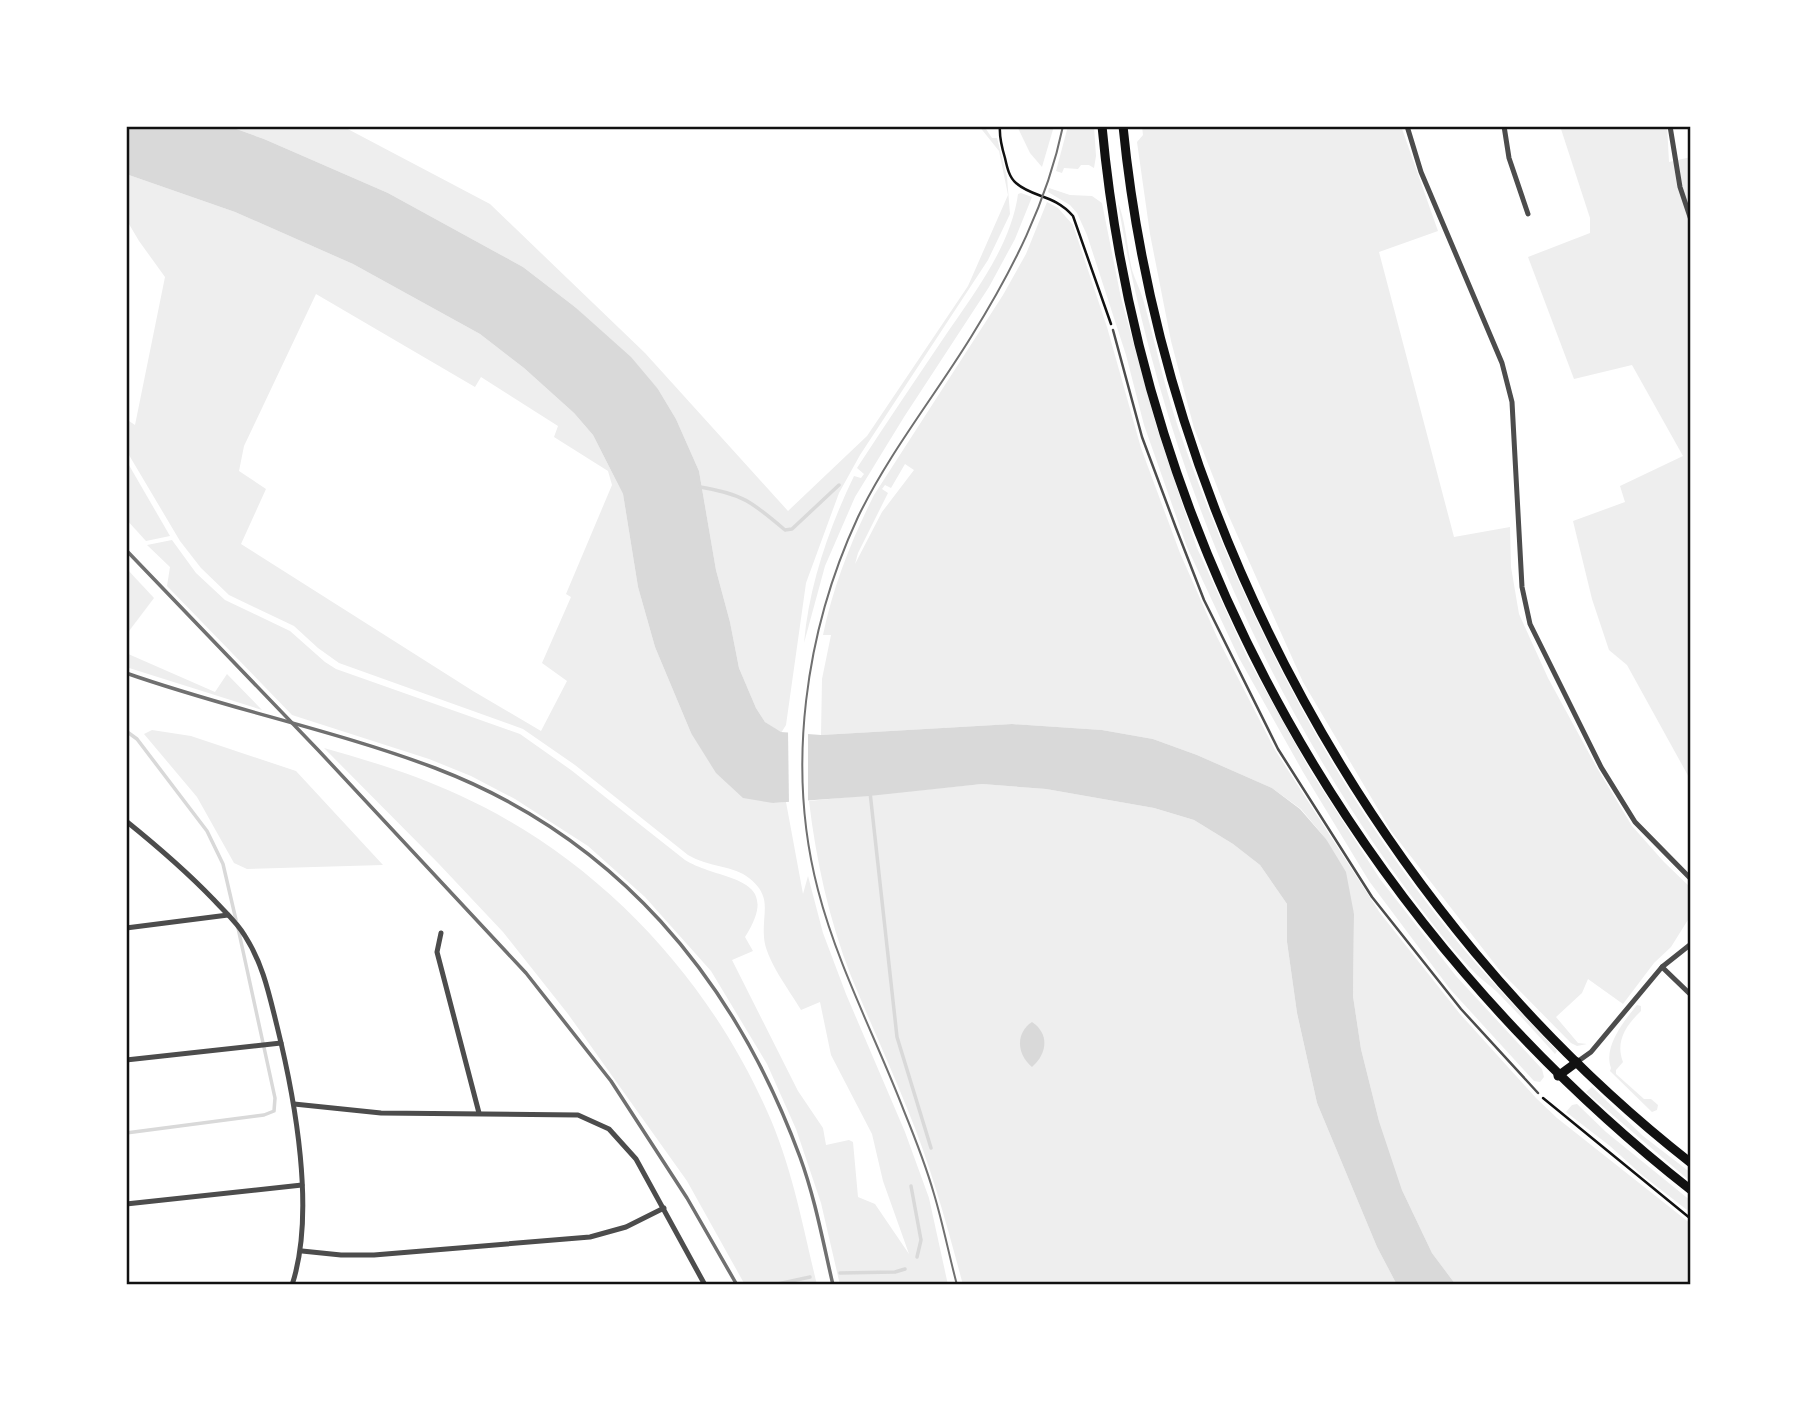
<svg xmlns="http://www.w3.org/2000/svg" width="1817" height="1411" font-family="'Roboto Serif',serif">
  <rect width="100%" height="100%" fill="#fff"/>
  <g fill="#eee" fill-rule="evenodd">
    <path d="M228,126H342L490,204L645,353L788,511L867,436L968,286L1008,195L999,151L979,126H984L992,138H997L1007,177L1010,214L988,260L860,455L839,493L806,583L786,725L781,733L765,722L756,708L739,668L730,622L716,570L699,471L676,419L658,389L575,307L523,267L388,193L264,139Z"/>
    <path d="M1017,126H1054L1042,167L1030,153Z"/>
    <path d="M1068,126H1094L1096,156L1094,168L1089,165H1081L1078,169L1064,168L1062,173L1056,171Z"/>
    <path d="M1142,126H1401L1438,231L1379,252L1454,537L1510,527L1511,567L1519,614L1548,678L1597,768L1632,826L1664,862L1691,888V915L1671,947L1654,963L1623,1004L1588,979L1582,993L1556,1017L1578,1043L1587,1044L1577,1046L1571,1043L1501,972L1391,831L1303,682L1227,512L1194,428L1171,341L1150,234L1137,142L1143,135Z"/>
    <path d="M1560,126H1667L1669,162L1691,157V781L1627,665L1609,650L1592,599L1573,521L1625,502L1620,486L1683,456L1632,365L1574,379L1528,257L1590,233V218Z"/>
    <path d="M126,174L235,212L353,264L480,334L524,368L574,413L593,435L623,494L638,587L655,647L691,733L773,803L786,802L803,894L808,876L823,933L846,994L905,1132L929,1198L948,1285H840L821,1203L796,1129L767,1064L711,971L645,897L588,846L515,799L471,776L429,759L292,715L167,586L170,567L147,545L172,540L196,573L225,600L290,631L325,662L336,669L520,734L571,770L685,860C720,882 785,874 745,937L753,951L732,960L798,1091L823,1128L826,1145L849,1140L853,1142L858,1197L875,1204L909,1254L883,1181L872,1134L831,1055L820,1002L801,1010C790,991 765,959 764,937C762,912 773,897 749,878C735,866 708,867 688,855L575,765L523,729L339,663L318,648L294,626L229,595L201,568L180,541L126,450V419L135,425L165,277L139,241L126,219ZM316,294L475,387L481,377L558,426L554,437L608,471L612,485L566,594L571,597L542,663L567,681L541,731L473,691L241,544L266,489L239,471L244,446Z"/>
    <path d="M1049,188L1070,195L1092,196L1102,203L1121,298L1157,428L1197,548L1248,659L1311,772L1380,879L1456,976L1542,1069L1544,1077L1540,1082L1534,1081L1450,989L1369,881L1303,772L1239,658L1187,547L1144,425L1126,355L1087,235L1077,213L1070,205L1048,192Z"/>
    <path d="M1021,193L1032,197L1015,239L989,287L904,417L855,497L825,566L804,643C809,585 829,528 854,476L861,478L864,474L857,468C885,425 914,382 943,339C972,296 1011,247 1018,194Z"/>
    <path d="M1047,202L1058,208L1073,225L1107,327L1141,448L1180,553L1217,637L1275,750L1380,913L1460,1014L1536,1098L1557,1118L1691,1224V1285H1456L1432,1253L1402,1190L1379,1121L1361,1049L1353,996L1354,914L1326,839L1301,809L1272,788L1197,755L1153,739L1102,730L1012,724L821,735L822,679L831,635H823C833,586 852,539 874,495L1003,295L1026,254ZM905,464L914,470L882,512L855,564L858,553L888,493L882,489L885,485L891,488Z"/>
    <path d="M1118,203C1126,221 1127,249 1132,270C1135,280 1140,289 1143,299C1155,342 1164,385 1178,427C1239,604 1327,778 1444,925C1479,970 1519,1010 1557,1051L1555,1054C1536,1033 1517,1012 1497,992C1491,986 1483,981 1477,975C1462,960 1448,943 1435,927C1270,716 1162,467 1118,203Z"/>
    <path d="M126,460L170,536L146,541L126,519Z"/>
    <path d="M126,568L154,598L126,635Z"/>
    <path d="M126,653L215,692L227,674L262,710L126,667Z"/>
    <path d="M152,730L191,736L296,771L383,865L247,869L234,863L197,797L144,734Z"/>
    <path d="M324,748C370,761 416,775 459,795C597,858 706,974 767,1111C792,1166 803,1227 817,1285H745L687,1181L568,1014L503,932L438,863Z"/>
    <path d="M982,784L1046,789L1154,808L1194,820L1233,844L1260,865L1287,904V942L1297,1013L1317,1103L1377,1247L1397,1285H963C947,1225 931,1166 907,1108C889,1063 869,1020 851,976C829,920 816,860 809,801Z"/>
    <path d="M1637,1005L1641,1006V1011C1626,1025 1615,1042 1623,1062L1616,1070V1074L1644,1099H1651L1658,1105L1657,1110L1652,1112L1610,1071L1611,1068C1603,1047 1624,1021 1637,1005Z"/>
    <path d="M1592,1087L1643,1136L1691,1173V1182L1586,1092Z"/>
    <path d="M1577,1104L1606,1132L1691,1201V1213L1642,1175L1610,1146L1566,1112L1572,1105Z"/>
  </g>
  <g fill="#d9d9d9">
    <path d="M126,126H228L264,139L388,193L523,267L575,307L631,357L658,389L676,419L699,471L716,570L730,622L739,668L756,708L765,722L781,732L821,735L1012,724L1102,730L1153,739L1197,755L1272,788L1300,809L1326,839L1346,872L1354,914L1353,996L1361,1049L1379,1121L1402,1190L1432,1253L1456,1285H1397L1377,1247L1317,1103L1297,1013L1287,942V904L1260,865L1233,844L1194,820L1154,808L1046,789L982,784L869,796L773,803L743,798L716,773L691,733L655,647L638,587L623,494L593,435L574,413L524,368L480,334L353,264L235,212L126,174Z"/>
    <path d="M1032,1022C1050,1034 1047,1054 1032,1067C1017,1055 1015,1033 1032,1022Z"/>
  </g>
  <path fill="#fff" d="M788,729L808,731V804L789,805Z"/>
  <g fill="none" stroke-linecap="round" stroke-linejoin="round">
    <g stroke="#d9d9d9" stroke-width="3.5">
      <path d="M700,487C743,494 752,502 785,530L792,529L839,485"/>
      <path d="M126,731L137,739L207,831L223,864L236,920"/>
      <path d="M870,792L897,1037L931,1148"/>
      <path d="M126,1133L264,1115L274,1111L275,1098L238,928"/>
      <path d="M911,1186L921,1240L917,1257"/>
      <path d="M840,1273L895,1272L905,1269"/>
      <path d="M773,1285L810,1277"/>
    </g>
    <g stroke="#111" stroke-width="2.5">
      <path d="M1000,126C999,137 1002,148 1005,158C1007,167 1009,177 1016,183C1033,198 1054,194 1073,216L1111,324"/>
      <path d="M1543,1098L1691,1219"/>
    </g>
    <path stroke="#4c4c4c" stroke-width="2.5" d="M1113,330L1142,437L1176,528L1204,600L1278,749L1372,897L1461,1009L1538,1093"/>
    <g stroke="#4c4c4c" stroke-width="5">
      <path d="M1407,126L1421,172L1502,363L1512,402L1522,587L1530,624L1601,767L1635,822L1691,879"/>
      <path d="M1504,126L1509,158L1528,214"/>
      <path d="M1670,126L1680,187L1691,220"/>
      <path d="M126,821C157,846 186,871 213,899C224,911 237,922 245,936C263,964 269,994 277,1026C295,1099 316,1213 292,1285"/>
      <path d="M126,928L228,915"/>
      <path d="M441,933L437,952L479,1113"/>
      <path d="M1662,967L1691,995"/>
      <path d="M126,1060L281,1043"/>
      <path d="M1577,1062L1591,1052L1662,967L1691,944"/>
      <path d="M294,1104L381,1113L578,1115L609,1129L636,1159L705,1285"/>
      <path d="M126,1204L302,1185"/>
      <path d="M302,1251L341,1255H374L590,1237L626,1227L664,1208"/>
    </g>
    <g stroke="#111" stroke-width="9">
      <path d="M1102,126C1141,548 1360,930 1691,1190"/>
      <path d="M1123,126C1162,522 1377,917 1691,1163"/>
      <path d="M1558,1076L1577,1062"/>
    </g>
    <path stroke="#707070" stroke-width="2" d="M957,1285C949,1255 943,1224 934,1194C926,1166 915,1138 904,1111C876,1038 838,967 818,890C786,768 805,631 858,517C889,453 934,397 971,337C1012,271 1047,203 1063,126"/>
    <g stroke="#707070" stroke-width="3.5">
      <path d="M126,550L319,751L526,973L611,1081L687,1198L737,1285"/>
      <path d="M126,673C228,709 334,730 435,768C616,837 734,978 800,1157C815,1198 823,1242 833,1285"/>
    </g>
  </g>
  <rect width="1817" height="1411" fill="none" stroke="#ffffff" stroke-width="256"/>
  <rect x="128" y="128" width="1561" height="1155" fill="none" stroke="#111" stroke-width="2.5"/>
</svg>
